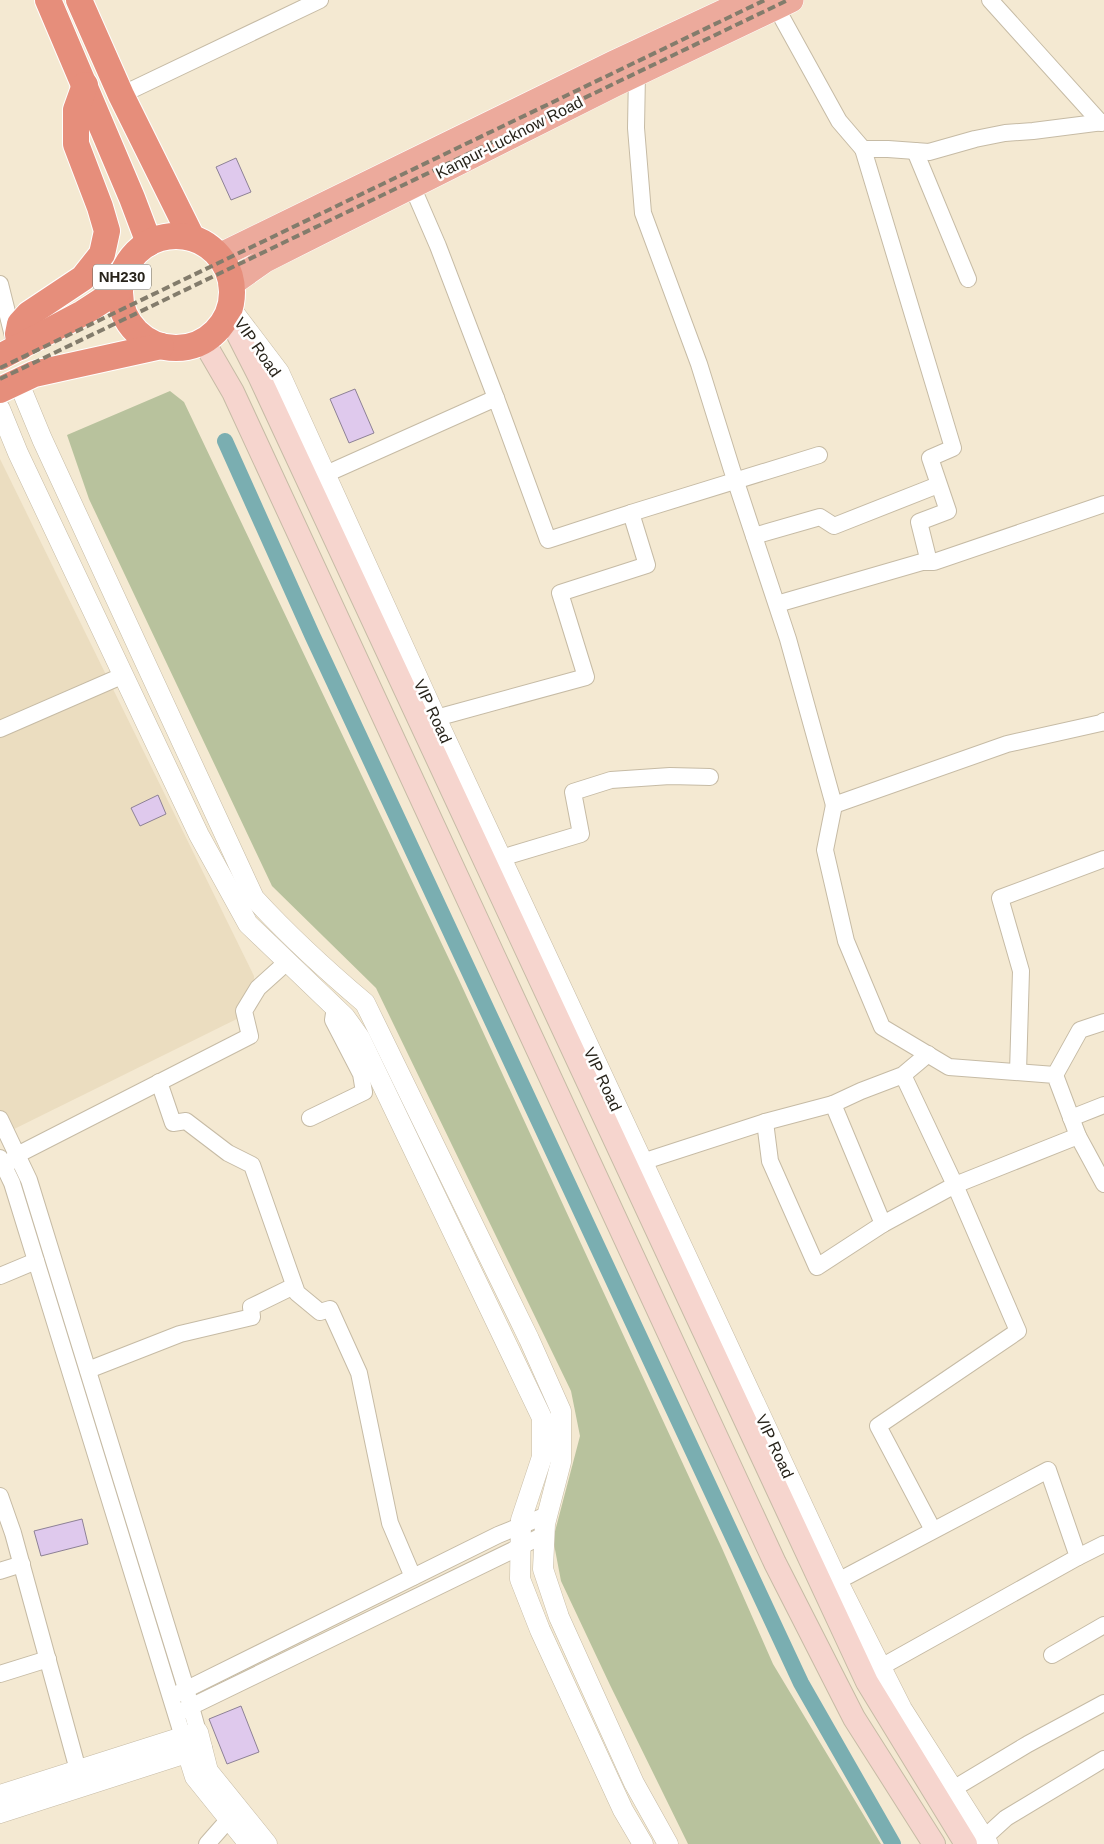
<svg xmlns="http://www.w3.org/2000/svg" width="1104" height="1844" font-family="Arial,sans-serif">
  <rect width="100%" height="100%" fill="#f4e9d2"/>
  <path fill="#ebddc0" d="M0,459L254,976L255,1010L0,1136Z"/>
  <path fill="#b8c29d" d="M170,391L184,402L459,980L721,1546L773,1664L881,1844H688L610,1685L561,1581L553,1539L580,1436L571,1391L376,988L272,886L89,499L67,435Z"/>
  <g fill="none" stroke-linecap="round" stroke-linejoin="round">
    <path stroke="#7aaeb1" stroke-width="16" d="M225,441L313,637L801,1683L893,1844"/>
  </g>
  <g fill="#dfc9ed" stroke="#8d8195">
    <path d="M236,158L251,192L231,200L216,167Z"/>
    <path d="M355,389L374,433L349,443L330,399Z"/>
    <path d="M158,795L166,814L140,826L131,808Z"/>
    <path d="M82,1519L88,1544L41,1556L34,1531Z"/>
    <path d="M241,1706L259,1752L227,1764L209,1719Z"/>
  </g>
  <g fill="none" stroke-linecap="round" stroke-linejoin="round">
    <g stroke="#c6bba5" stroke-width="18">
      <g id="minor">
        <path d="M990,0L1101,123"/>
        <path d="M776,7L839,121L863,149H888L929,152L975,139L1005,133L1033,131L1104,122"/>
        <path d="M637,73L636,128L643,213L699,364L732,470L788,639L834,805L1007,744L1101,723L1104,721"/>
        <path d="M121,95L320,0"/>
        <path d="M863,149L953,448L930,458L948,511L919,522L929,562"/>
        <path d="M915,151L968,279"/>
        <path d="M412,186L438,246L496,398"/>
        <path d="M0,284L14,340"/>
        <path d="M326,474L496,398L548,540L631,513"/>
        <path d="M754,536L820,517L834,526L938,485"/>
        <path d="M777,604L922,562H934L1104,504"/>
        <path d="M436,718L586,677L560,593L647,565L631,513L819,455"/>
        <path d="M0,729L124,675"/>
        <path d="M834,805L825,850L846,941L882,1027L949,1067L1055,1075L1078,1136L1104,1184"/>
        <path d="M501,858L581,834L573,792L611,780L670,776L710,777"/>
        <path d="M1018,1072L1021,971L1000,898L1104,859"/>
        <path d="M903,1075L861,1091L833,1104L883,1224L955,1185L903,1075L928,1054"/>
        <path d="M1055,1075L1080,1030L1104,1022"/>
        <path d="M159,1082L173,1123L186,1121L228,1153L252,1165L297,1293L320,1312L330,1309L359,1373L390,1523L413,1577"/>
        <path d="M310,1118L364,1092L361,1074L333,1020L335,1007"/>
        <path d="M1071,1118L1104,1105"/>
        <path d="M0,1119L29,1180L184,1682L198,1732"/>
        <path d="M765,1122L770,1161L817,1267L883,1224"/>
        <path d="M0,1158L12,1183L183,1737"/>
        <path d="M10,1162L17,1155L250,1036L244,1011L258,988L288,961"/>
        <path d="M642,1162L765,1122L833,1104"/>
        <path d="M0,1276L36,1261"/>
        <path d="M88,1370L180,1334L252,1317L251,1307L294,1286"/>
        <path d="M0,1496L13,1533L78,1770"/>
        <path d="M933,1530L878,1426L1018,1331L955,1185L1078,1136"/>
        <path d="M1078,1557L1104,1544"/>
        <path d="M0,1571L22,1564"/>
        <path d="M838,1581L1048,1470L1078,1557L881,1667"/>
        <path d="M1052,1655L1104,1625"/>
        <path d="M0,1674L48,1659"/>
        <path d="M177,1694L498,1535L547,1515"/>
        <path d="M182,1711L544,1535"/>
        <path d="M953,1789L1028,1744L1104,1703"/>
        <path d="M984,1838L1006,1818L1104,1759"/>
        <path d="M207,1844L229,1819"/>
      </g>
    </g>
    <g stroke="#c6bba5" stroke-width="21">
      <g id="tertiary">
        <path d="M235,314L279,372L436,718L841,1588L902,1709L988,1844"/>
        <path d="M18,381L42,439L254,898C288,935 326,970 365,1003L529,1339L561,1411V1462L545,1524L543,1569L559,1617L634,1783L668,1844"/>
        <path d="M0,409L18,453L199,835L248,924L345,1017L360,1038L542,1418V1457L521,1520L520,1579L540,1630L623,1810L643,1844"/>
        <path d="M183,1739L195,1777L249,1844"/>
        <path d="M0,1795L198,1732L208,1771L267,1844"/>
        <path d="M0,1813L202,1748"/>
      </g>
    </g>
    <g stroke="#c6bba5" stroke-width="24">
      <g id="secondary">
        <path d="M228,315L259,376L867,1682L966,1844"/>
        <path d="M204,342L233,392L775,1563L854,1718L934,1844"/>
      </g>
    </g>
    <g stroke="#fff" stroke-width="26">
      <g id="primary">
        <path d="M219,256L614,63L749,0"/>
        <path d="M231,284L265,260L615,84L791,0"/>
      </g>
    </g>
    <g stroke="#fff" stroke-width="28">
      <g id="trunk">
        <path d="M48,0L132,198L149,243"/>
        <path d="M79,0L121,95L192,238"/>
        <circle cx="176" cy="292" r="56"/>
        <path d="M20,347L18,334L20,324L29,314L83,278L102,254L107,231L100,207L76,144V110L85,85"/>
        <path d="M0,357L83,313L120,289"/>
        <path d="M0,390L34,374L161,346"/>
      </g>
    </g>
    <use href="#minor" stroke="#fff" stroke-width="16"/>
    <use href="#tertiary" stroke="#fff" stroke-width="20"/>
    <use href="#secondary" stroke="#f6d5ce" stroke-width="22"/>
    <use href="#primary" stroke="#ecaa9c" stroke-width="25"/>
    <use href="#trunk" stroke="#e68e7b" stroke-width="26"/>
    <g stroke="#837c6c" stroke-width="4" stroke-dasharray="8 4" stroke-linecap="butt">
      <path d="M0,368L765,0"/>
      <path d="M0,379L788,0"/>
    </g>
  </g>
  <g text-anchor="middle" stroke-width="5" stroke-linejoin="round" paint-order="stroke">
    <rect fill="#fff" stroke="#68665f" stroke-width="1" x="93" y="264.5" width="58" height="25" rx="4"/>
    <g font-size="15" font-weight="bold" fill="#28241b">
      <text x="122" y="282">NH230</text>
    </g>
    <g font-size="16" fill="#28241b" stroke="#fff">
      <text transform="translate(509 137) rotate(-27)" y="6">Kanpur-Lucknow Road</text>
      <text transform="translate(258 347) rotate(55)" y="6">VIP Road</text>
      <text transform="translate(433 711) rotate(65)" y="6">VIP Road</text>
      <text transform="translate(603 1079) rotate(65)" y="6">VIP Road</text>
      <text transform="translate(775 1446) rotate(65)" y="6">VIP Road</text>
    </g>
  </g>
</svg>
